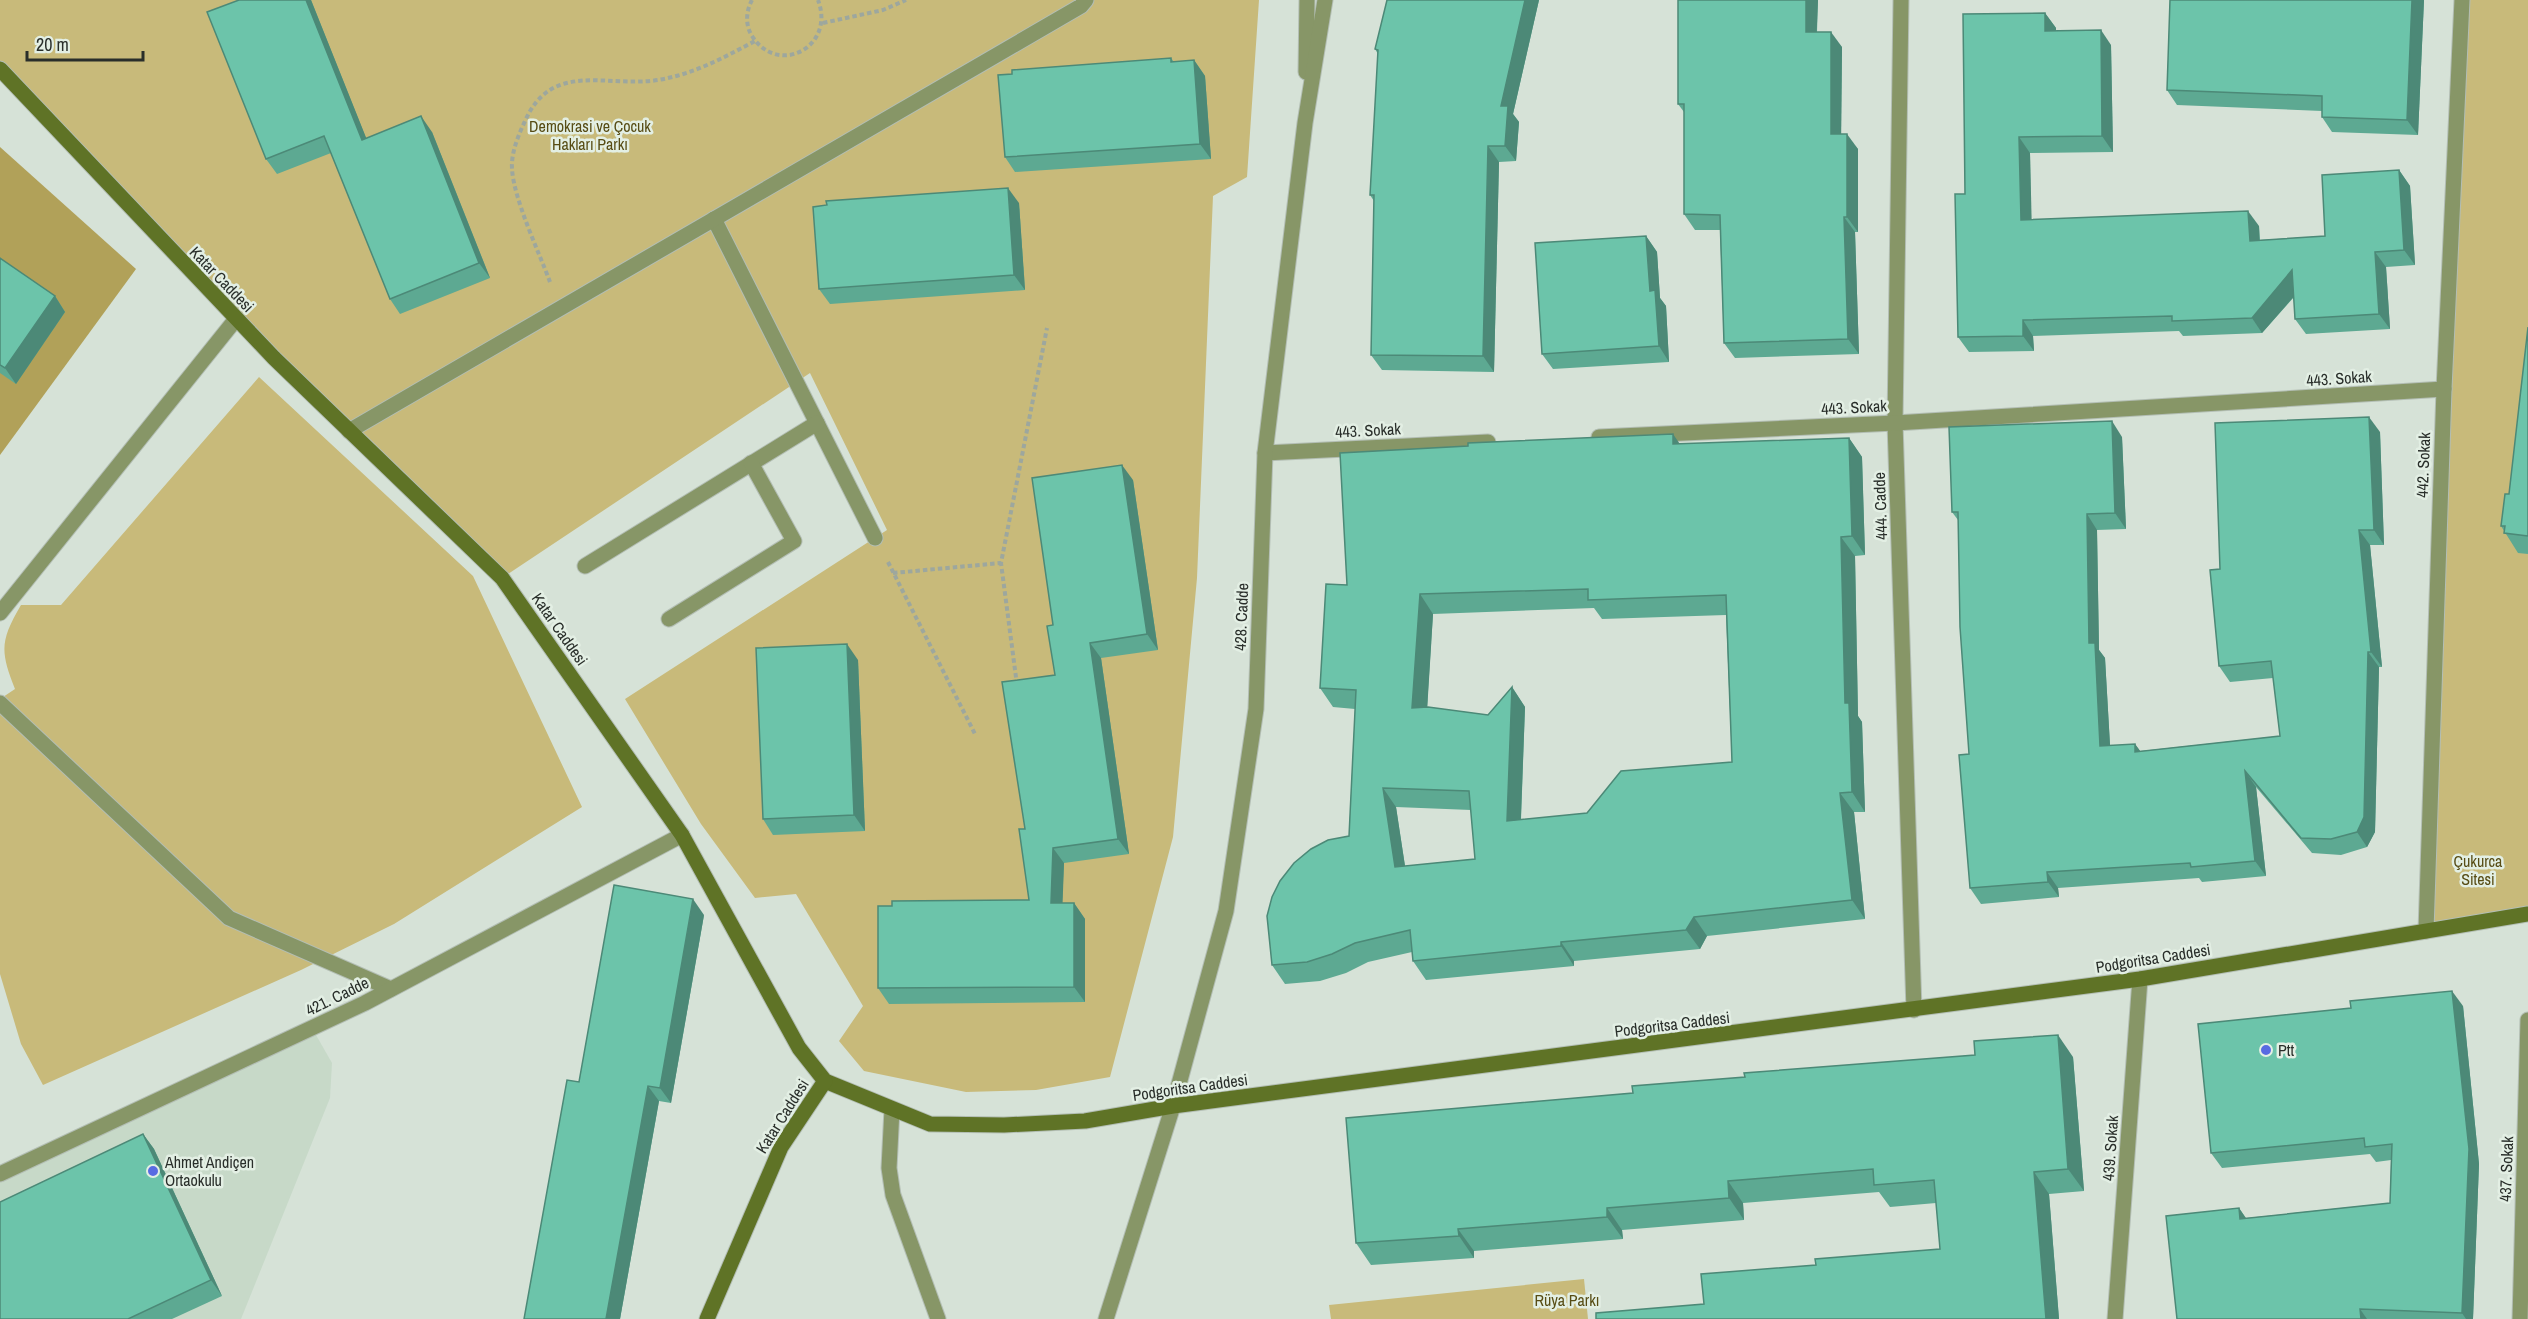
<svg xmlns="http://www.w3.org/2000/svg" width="2528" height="1319" font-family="'Archivo Narrow',sans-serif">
  <rect width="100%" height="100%" fill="#d6e2d7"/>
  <path fill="#c7d9c8" d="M312,1028L332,1063L330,1098L241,1319H0V1174Z"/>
  <g fill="#c8ba7a">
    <path d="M0,0H1259L1247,177L1213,196L1197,578L1173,837L1110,1077L1036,1090L966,1092L864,1071L839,1041L863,1006L796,894L755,898L701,824L625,699L887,530L810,373L502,578L274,358L0,69Z"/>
    <path d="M2462,0H2528V914L2426,931Z"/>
    <path d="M259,377L473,576L582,807L394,924L301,970L43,1085L21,1044L0,974V699L15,689C0,651 0,641 21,605H61Z"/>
    <path d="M1584,1279L1588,1319H1331L1329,1305Z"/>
  </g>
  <path fill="#b1a159" d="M0,147L136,269L0,455Z"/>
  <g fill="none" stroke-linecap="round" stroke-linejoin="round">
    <g stroke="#b3beb4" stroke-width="17">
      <g id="lane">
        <path d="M714,219L875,538"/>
        <path d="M585,566L817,423"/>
        <path d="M0,613L236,319"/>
        <path d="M669,619L794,541L751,463"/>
        <path d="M0,703L229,918L391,989"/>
      </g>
    </g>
    <g stroke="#b3beb4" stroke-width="17">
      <g id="street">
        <path d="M1901,0L1895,423L1914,1010"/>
        <path d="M1306,72L1307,0"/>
        <path d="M349,431L1081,6L1086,0"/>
        <path d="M1599,437L1895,423L2444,389"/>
        <path d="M1265,453L1488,442"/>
        <path d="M2426,931L2444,389L2462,0"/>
        <path d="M892,1109L889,1168L893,1195L938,1319"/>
        <path d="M0,1174L365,1003L682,835"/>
        <path d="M1106,1319L1173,1106L1226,911L1256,709L1265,453L1305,123L1325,0"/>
        <path d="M2115,1319L2140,979"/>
        <path d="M2520,1319L2528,1020"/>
      </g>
    </g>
    <g stroke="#b3beb4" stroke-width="17">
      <g id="secondary">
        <path d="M0,69L274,358L502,578L682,835L799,1048L825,1081L930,1124L1004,1125L1085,1121L1173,1106L2140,979L2528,914"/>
        <path d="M707,1319L781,1147L825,1081"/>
      </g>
    </g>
    <g stroke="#9da79e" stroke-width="4" stroke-dasharray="4.5 3" stroke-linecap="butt">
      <path d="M752,0C746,11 745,25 752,36C778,77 836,47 818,0"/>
      <path d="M823,23L883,10L906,0"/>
      <path d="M550,282C539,252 514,200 512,169C511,153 518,136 525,121C552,60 607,88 658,80C694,74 723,58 755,41"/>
      <path d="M888,562L976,736"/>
      <path d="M893,573L1001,563"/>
      <path d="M1017,685L1001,563L1047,328"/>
    </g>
    <use href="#lane" stroke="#879667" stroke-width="15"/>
    <use href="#street" stroke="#879667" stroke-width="15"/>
    <use href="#secondary" stroke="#5f7326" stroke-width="15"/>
  </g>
  <g fill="#5da992" fill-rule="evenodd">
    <path d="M239,0H311L366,138L432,132L490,278L400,314L390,299L331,153L277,174L266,159Z"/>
    <path d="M1387,0H1539L1513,114L1519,122L1516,161L1499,162L1494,372L1382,370L1371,355L1374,201L1370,195L1378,54L1375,49Z"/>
    <path d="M1678,0H1818L1817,32L1842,47L1841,134L1858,149V232H1855L1859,354L1735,358L1724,343L1720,230H1695L1684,214V112L1678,104Z"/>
    <path d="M2424,0L2418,135L2332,132L2322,117V111L2177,105L2167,90Z"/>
    <path d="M2045,13L2056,28V31L2111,45L2113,152L2030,153L2031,219L2259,226L2260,240L2325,236L2399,170L2410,186L2415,265L2386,267L2390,329L2306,334L2295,319L2294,297L2262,333L2183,336L2179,331L2033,336L2034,351L1969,352L1958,337L1965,194Z"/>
    <path d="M1171,58L1174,62L1194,60L1205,76L1211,159L1015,172L1005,157L1012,74Z"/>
    <path d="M1019,203L1025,290L830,304L819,289Z"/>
    <path d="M1646,236L1657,252L1660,298L1666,306L1669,362L1553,369L1542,354Z"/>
    <path d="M0,258L55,296L65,312L16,384L0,373Z"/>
    <path d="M2528,327V554L2518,553L2501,526L2509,494Z"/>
    <path d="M2380,432L2384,545H2370L2382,667H2379L2375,832L2367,847L2341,855L2312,853L2256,787L2266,876L2202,882L2199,878L2058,888L2059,897L1981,904L1970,888L1969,754L1958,520L1952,512L2122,437L2126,529L2097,530L2099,650L2105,658L2110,746L2135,744L2140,751L2280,736L2273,678L2230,682L2219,666L2220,569Z"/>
    <path d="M1849,438L1862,457L1865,555L1855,556L1858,716L1862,722L1865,812H1854L1865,919L1707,936L1700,949L1574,961V966L1426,980L1413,961L1412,952L1368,962L1346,973L1320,981L1285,984L1272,965L1349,836L1355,709L1333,707L1320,688L1347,585L1680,444ZM1594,608L1602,619L1726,615L1732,762L1587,813L1521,820L1525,707L1512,687L1488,715L1427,707L1433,614ZM1396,807L1471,810L1475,859L1405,866Z"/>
    <path d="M1133,480L1158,650L1101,658L1129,854L1064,863L1062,903H1074L1085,919V1002L889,1004L878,988L892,906L1029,900L1025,829L1055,675L1053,625Z"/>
    <path d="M858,660L865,831L773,835L763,819Z"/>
    <path d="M704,915L671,1103L659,1101L620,1319H524L579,1082Z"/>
    <path d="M2463,1006L2479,1164L2473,1319H2177L2239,1208L2246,1218L2390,1203L2391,1160L2376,1162L2370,1154L2222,1168L2211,1153Z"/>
    <path d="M2073,1057L2084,1191L2049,1194L2059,1319H1596L1704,1304L1816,1265L1940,1249L1936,1203L1890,1207L1879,1192L1743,1203L1744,1220L1622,1230L1623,1239L1474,1251V1258L1371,1265L1356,1243Z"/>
    <path d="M143,1134L154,1149L222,1296L172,1319H0Z"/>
  </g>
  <g fill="#4c8977">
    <path d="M306,0H311L373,155L362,140Z"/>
    <path d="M1525,0H1539L1513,114L1519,122L1516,161L1505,146L1501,106Z"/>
    <path d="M1806,0H1818L1816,47L1806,32Z"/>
    <path d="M2412,0H2424L2418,135L2407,120Z"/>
    <path d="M2045,13L2056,28V46L2045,31Z"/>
    <path d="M2101,30L2111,45L2113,152L2102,136Z"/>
    <path d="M1831,32L1842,47L1841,149L1831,134Z"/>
    <path d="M1194,60L1205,76L1211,159L1200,144Z"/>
    <path d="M421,116L432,132L490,278L479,263Z"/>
    <path d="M1847,134L1858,149V232L1847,217Z"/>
    <path d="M2019,137L2030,153L2032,235L2021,220Z"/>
    <path d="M1488,146L1499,162L1494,372L1483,356Z"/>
    <path d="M2399,170L2410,186L2415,265L2404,250Z"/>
    <path d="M1008,188L1019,203L1025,290L1014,275Z"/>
    <path d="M2248,211L2259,226L2260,256L2250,241Z"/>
    <path d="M1844,217L1855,232L1859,354L1848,339Z"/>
    <path d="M1646,236L1657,252L1660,298L1666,306L1669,362L1659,346L1650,291Z"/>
    <path d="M2375,252L2386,267L2390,329L2379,314Z"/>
    <path d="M2292,270L2303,286L2262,333L2252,318Z"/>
    <path d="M55,296L65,312L16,384L5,368Z"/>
    <path d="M2023,320L2033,336L2034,351L2023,336Z"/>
    <path d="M2369,417L2380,432L2384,545L2374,530Z"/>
    <path d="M2112,421L2122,437L2126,529L2115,513Z"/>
    <path d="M1673,434L1686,453L1673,444Z"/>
    <path d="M1849,438L1862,457L1865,555L1852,536Z"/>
    <path d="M1122,465L1133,480L1158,650L1147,634Z"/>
    <path d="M2087,514L2097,530L2099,650L2105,658L2111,762L2100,746L2089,643Z"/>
    <path d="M2359,530L2370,545L2382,667L2371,652Z"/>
    <path d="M1841,537L1855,556L1858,716L1862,722L1865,812L1852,792L1845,703Z"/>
    <path d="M1420,594L1433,614L1426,728L1412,708Z"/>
    <path d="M1090,643L1101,658L1129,854L1118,839Z"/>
    <path d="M847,644L858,660L865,831L854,815Z"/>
    <path d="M2368,652L2379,667L2375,832L2367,847L2357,832Z"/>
    <path d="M1512,687L1525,707L1520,841L1507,821Z"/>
    <path d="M2135,744L2146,759L2135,752Z"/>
    <path d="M2245,771L2256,787L2266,876L2255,861Z"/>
    <path d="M1383,788L1396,807L1408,886L1395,867Z"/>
    <path d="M1840,793L1854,812L1865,919L1852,900Z"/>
    <path d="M1053,848L1064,863L1062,919L1051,903Z"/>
    <path d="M2047,872L2058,888L2059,897L2048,882Z"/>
    <path d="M693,899L704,915L671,1103L660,1088Z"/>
    <path d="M1074,903L1085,919V1002L1074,987Z"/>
    <path d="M1694,917L1707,936L1700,949L1686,930Z"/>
    <path d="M1561,942L1574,961V966L1561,946Z"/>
    <path d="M2452,991L2463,1006L2479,1164L2473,1319H2466L2462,1313Z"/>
    <path d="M2058,1035L2073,1057L2084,1191L2068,1169Z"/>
    <path d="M648,1086L659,1101L620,1319H606Z"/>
    <path d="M143,1134L154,1149L222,1296L211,1280Z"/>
    <path d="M2034,1172L2049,1194L2059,1319H2046Z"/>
    <path d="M1728,1181L1743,1203L1744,1220L1729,1198Z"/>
    <path d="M1607,1208L1622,1230L1623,1239L1607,1217Z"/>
    <path d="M2239,1208L2249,1223L2240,1219Z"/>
    <path d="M1458,1229L1474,1251V1258L1459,1236Z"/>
    <path d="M2360,1309L2367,1319H2361Z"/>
  </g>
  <g fill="#6cc4aa" stroke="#4c8977" stroke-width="1.5" fill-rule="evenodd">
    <path d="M239,0H306L362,140L421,116L479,263L390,299L324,136L266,159L207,12Z"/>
    <path d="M1387,0H1525L1501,106H1508L1505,146H1488L1483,356L1371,355L1374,195H1370L1378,50L1375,49Z"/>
    <path d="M1678,0H1806V32H1831V134H1847V217H1844L1848,339L1724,343L1720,215L1684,214V104H1678Z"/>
    <path d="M2170,0H2412L2407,120L2322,117V96L2167,90Z"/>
    <path d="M2045,13V31L2101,30L2102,136L2019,137L2021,220L2248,211L2250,241L2325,236L2322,175L2399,170L2404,250L2375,252L2379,314L2295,319L2292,270L2252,318L2172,321V316L2023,320V336L1958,337L1955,194H1965L1963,14Z"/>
    <path d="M1171,58V62L1194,60L1200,144L1005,157L998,75L1012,74V70Z"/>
    <path d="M1008,188L1014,275L819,289L813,207L827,205L826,201Z"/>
    <path d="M1646,236L1650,291L1655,290L1659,346L1542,354L1535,243Z"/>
    <path d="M0,258L55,296L5,368L0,365Z"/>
    <path d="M2528,327V536L2504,533L2505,526H2501L2505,494H2509Z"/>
    <path d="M2369,417L2374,530H2359L2371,652H2368L2364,817L2357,832L2331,839L2301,838L2245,771L2255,861L2191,867L2190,863L2047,872L2048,882L1970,888L1959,755L1969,754L1960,627L1958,512H1952L1949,427L2112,421L2115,513L2087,514L2089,643H2095L2100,746L2135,744V752L2280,736L2271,661L2219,666L2210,570L2220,569L2215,423Z"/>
    <path d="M1673,434V444L1849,438L1852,536L1841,537L1845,703H1849L1852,792L1840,793L1852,900L1694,917L1686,930L1561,942V946L1413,961L1410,930L1355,943L1332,954L1307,962L1272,965L1267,916L1272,897L1280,881L1294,863L1311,849L1328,840L1349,836L1356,690L1320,688L1326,584L1347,585L1340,453L1468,446V443ZM1588,589V600L1726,595L1732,762L1621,771L1587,813L1507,821L1512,687L1488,715L1428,707L1412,708L1420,594ZM1383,788L1469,791L1475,859L1395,867Z"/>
    <path d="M1122,465L1147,634L1090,643L1118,839L1053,848L1051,903H1074V987L878,988V906H892V901L1029,900L1019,829H1025L1002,682L1055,675L1047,626L1053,625L1032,478Z"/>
    <path d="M847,644L854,815L763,819L756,648Z"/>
    <path d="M614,885L693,899L660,1088L648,1086L606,1319H524L567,1080L579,1082Z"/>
    <path d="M2452,991L2469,1149L2462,1313L2360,1309L2361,1319H2177L2166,1216L2239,1208L2240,1219L2390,1203L2392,1144L2365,1147L2364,1138L2211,1153L2198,1024L2351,1008L2350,1001Z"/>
    <path d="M2058,1035L2068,1169L2034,1172L2046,1319H1596V1313L1704,1304L1701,1274L1816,1265L1815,1259L1940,1249L1934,1180L1874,1185L1873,1169L1728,1181L1729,1198L1607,1208V1217L1458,1229L1459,1236L1356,1243L1346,1118L1633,1093L1632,1086L1745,1077L1744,1073L1975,1055L1974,1041Z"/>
    <path d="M143,1134L211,1280L128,1319H0V1202Z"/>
  </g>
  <g fill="#586be2" stroke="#e3efe4" stroke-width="2">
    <circle cx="2266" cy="1050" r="6"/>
    <circle cx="153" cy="1171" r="6"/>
  </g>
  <g text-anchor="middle" stroke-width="5" stroke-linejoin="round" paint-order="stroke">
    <g font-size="16" fill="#574c14" stroke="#e3efe4">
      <text x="590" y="132">Demokrasi ve Çocuk<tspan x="590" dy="18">Hakları Parkı</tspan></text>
      <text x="2478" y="867">Çukurca<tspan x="2478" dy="18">Sitesi</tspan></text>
      <text x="1567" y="1306">Rüya Parkı</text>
    </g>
    <g font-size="16" fill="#292e2a" stroke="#e3efe4">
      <text transform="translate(222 279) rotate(46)" y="6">Katar Caddesi</text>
      <text transform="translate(2339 378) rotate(-4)" y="6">443. Sokak</text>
      <text transform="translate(1854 407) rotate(-3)" y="6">443. Sokak</text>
      <text transform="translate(1368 430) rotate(-3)" y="6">443. Sokak</text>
      <text transform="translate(2423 465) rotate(-88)" y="6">442. Sokak</text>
      <text transform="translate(1880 506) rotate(-92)" y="6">444. Cadde</text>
      <text transform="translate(1241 617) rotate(-88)" y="6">428. Cadde</text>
      <text transform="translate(560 629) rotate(55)" y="6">Katar Caddesi</text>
      <text transform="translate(2153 958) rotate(-9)" y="6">Podgoritsa Caddesi</text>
      <text transform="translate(337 996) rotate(-26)" y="6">421. Cadde</text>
      <text transform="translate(1672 1024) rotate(-7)" y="6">Podgoritsa Caddesi</text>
      <text transform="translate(1190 1087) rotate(-8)" y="6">Podgoritsa Caddesi</text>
      <text transform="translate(782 1116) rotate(-58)" y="6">Katar Caddesi</text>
      <text transform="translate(2110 1148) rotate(-86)" y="6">439. Sokak</text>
      <text transform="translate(2506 1169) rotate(-88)" y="6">437. Sokak</text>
    </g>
    <g font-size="16" fill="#292e2a" stroke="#e3efe4" text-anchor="start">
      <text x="2278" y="1056">Ptt</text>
      <text x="165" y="1168">Ahmet Andiçen<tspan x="165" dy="18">Ortaokulu</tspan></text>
    </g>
  </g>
  <path d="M27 51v9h116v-9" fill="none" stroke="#292e2a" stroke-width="3"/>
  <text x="36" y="51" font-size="18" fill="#292e2a" stroke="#e3efe4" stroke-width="4.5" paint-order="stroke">20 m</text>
</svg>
